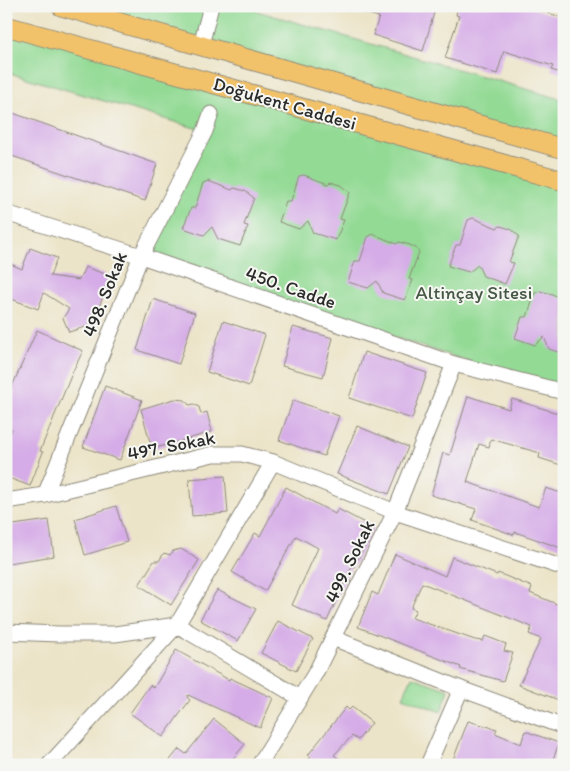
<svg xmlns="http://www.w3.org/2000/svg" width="570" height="771" font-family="Itim,sans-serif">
  <rect width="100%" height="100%" fill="#f6f6f2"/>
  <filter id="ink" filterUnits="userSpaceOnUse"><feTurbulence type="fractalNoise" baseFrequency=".02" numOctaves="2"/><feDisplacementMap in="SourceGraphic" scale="10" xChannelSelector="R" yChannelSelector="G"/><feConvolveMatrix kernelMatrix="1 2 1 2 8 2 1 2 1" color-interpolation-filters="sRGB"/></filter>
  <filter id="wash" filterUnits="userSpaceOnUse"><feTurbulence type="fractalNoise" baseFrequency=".0096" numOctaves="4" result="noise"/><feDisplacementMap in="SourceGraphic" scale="20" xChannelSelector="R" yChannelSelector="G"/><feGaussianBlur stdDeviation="1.12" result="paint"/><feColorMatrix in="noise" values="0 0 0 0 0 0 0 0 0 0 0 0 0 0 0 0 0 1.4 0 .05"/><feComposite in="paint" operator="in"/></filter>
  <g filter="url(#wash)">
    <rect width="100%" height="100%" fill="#ece4c8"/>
    <g fill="#93da94" stroke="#5f8260">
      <path d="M61,6H240L564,100V149Z"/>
      <path d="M6,26L564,181V392L141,256L205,131L6,72Z"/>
      <path d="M412,677L449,690L441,712L403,697Z"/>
    </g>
    <g id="blocks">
      <g fill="#d5ace7">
        <path d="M354,6H436L423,51L373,35L379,17L354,10Z"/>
        <path d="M458,6H526L564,18V74L551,70L553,66L504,51L497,74L445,58L459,16L456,15Z"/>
        <path d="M10,112L157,164L145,201L6,154V126Z"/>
        <path d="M304,175L328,184L330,182L341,185L350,192L340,219L344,220L336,240L313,233L308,221L299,229L279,222L286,201H291L299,176Z"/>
        <path d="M208,181L232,190L234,188L245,191L254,198L244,225L248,226L240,246L218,239L212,227L204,235L183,228L191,208H195L203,183Z"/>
        <path d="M473,218L497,228L500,226L511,229L519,236L509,262L514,263L505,284L483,276L478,265L469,272L448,266L456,245H460L468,220Z"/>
        <path d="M373,234L397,244L399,242L410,245L416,248L419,252L409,279L413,280L405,300L383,293L377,281L368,288L348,282L355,261H360L368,237Z"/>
        <path d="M30,248L57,258L50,276L79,280L85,267L111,276L92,325L69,332L63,318L69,309L44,293L38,309L6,297V262L22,269Z"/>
        <path d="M540,291L552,294L564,300V354L549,349L544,337L535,345L515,338L522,317H527L535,293Z"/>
        <path d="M153,299L195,313L179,364L137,350Z"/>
        <path d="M223,321L265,335L249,386L207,372Z"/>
        <path d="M293,327L333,338L323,377L282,366Z"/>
        <path d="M37,330L83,351L73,371L40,451L43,452L30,486L6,477V444L12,429L6,427V400Z"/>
        <path d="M364,352L427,373L412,419L349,398Z"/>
        <path d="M105,386L142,400L120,460L83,447Z"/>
        <path d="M468,396L509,409L512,399L564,415V466L539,458L540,453L491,439L489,447L479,444L467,482L539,507L546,488L564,494V549L515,532L514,535L472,520L476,509L431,495L443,453L450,455Z"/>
        <path d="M174,399L185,400L189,405L194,404L199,407L201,414L207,412L212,432L152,449L141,409Z"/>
        <path d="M293,400L339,416L324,456L279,440Z"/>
        <path d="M357,426L408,447L389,494L337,474Z"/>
        <path d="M225,476L228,513L192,516L189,479Z"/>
        <path d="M286,487L335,514L338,509L374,528L354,567L352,566L327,621L292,605L318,548L296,536L265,591L232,572L255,533L260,536Z"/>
        <path d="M116,506L127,542L85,555L75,519Z"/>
        <path d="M49,520L54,556L8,563L6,526Z"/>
        <path d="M181,549L199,560L171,605L139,585L154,561H159L164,553L170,555L173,551Z"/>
        <path d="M395,554L445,576L452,557L497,575L498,573L532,587L530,593L564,607V702L519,685L541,639L529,634L532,627L422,583L411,608L416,610L412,618L475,640L483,641L485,636L506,644L504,651L513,653L503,681L460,669L461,667L358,627L372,592L378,595Z"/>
        <path d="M217,590L256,609L238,641L200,620Z"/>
        <path d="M278,621L313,639L296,671L261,653Z"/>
        <path d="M176,650L229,680L230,678L273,698L260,728L188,695L187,697L190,700L163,737L130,713L150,685L154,688Z"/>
        <path d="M346,707L349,710L352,707L372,723L358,740L352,736L334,755L347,765H313L308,760L311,757L308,755Z"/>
        <path d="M214,719L245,744L228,765H166L179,749L186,754Z"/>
        <path d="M468,721L497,729L495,733L521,744L525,731L559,743L551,765H451Z"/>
      </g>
    </g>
  </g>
  <g filter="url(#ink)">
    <use href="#blocks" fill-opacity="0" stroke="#8c887a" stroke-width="1"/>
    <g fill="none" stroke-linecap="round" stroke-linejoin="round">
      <g stroke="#8c887a" stroke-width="17">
        <g id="minor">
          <path d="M201,45L211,6"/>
          <path d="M6,213L141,256L454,364L564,392"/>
          <path d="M45,495L141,256L205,131L211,114"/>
          <path d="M6,501L45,495L213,454H242L273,462L395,512L564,568"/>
          <path d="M6,632L59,634H115L177,625L300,698"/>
          <path d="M333,638L461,689L564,727"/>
          <path d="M49,765L177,625L273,462"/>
          <path d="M259,765L316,672L395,512L454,364"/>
          <path d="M428,765L461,689"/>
        </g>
      </g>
      <g stroke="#8c887a" stroke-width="21">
        <g id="major">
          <path d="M61,6L564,149"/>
          <path d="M6,26L564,181"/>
        </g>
      </g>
      <use href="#minor" stroke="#fff" stroke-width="15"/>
      <use href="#major" stroke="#f2c26a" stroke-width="19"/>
    </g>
  </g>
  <g text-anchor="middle" stroke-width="4" stroke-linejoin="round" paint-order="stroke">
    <g font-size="19" fill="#2b2b2b" stroke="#f6f6f2">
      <text transform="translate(285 103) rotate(16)" y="7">Doğukent Caddesi</text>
      <text transform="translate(291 287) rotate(19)" y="7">450. Cadde</text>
      <text transform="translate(104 294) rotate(-68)" y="7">498. Sokak</text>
      <text transform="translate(171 445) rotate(-11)" y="7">497. Sokak</text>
      <text transform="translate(349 561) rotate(-64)" y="7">499. Sokak</text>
    </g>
    <g font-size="19" fill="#455745" stroke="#f6f6f2">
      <text x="474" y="299">Altinçay Sitesi</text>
    </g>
  </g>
  <rect width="570" height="771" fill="none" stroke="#f6f6f2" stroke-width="25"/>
</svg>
